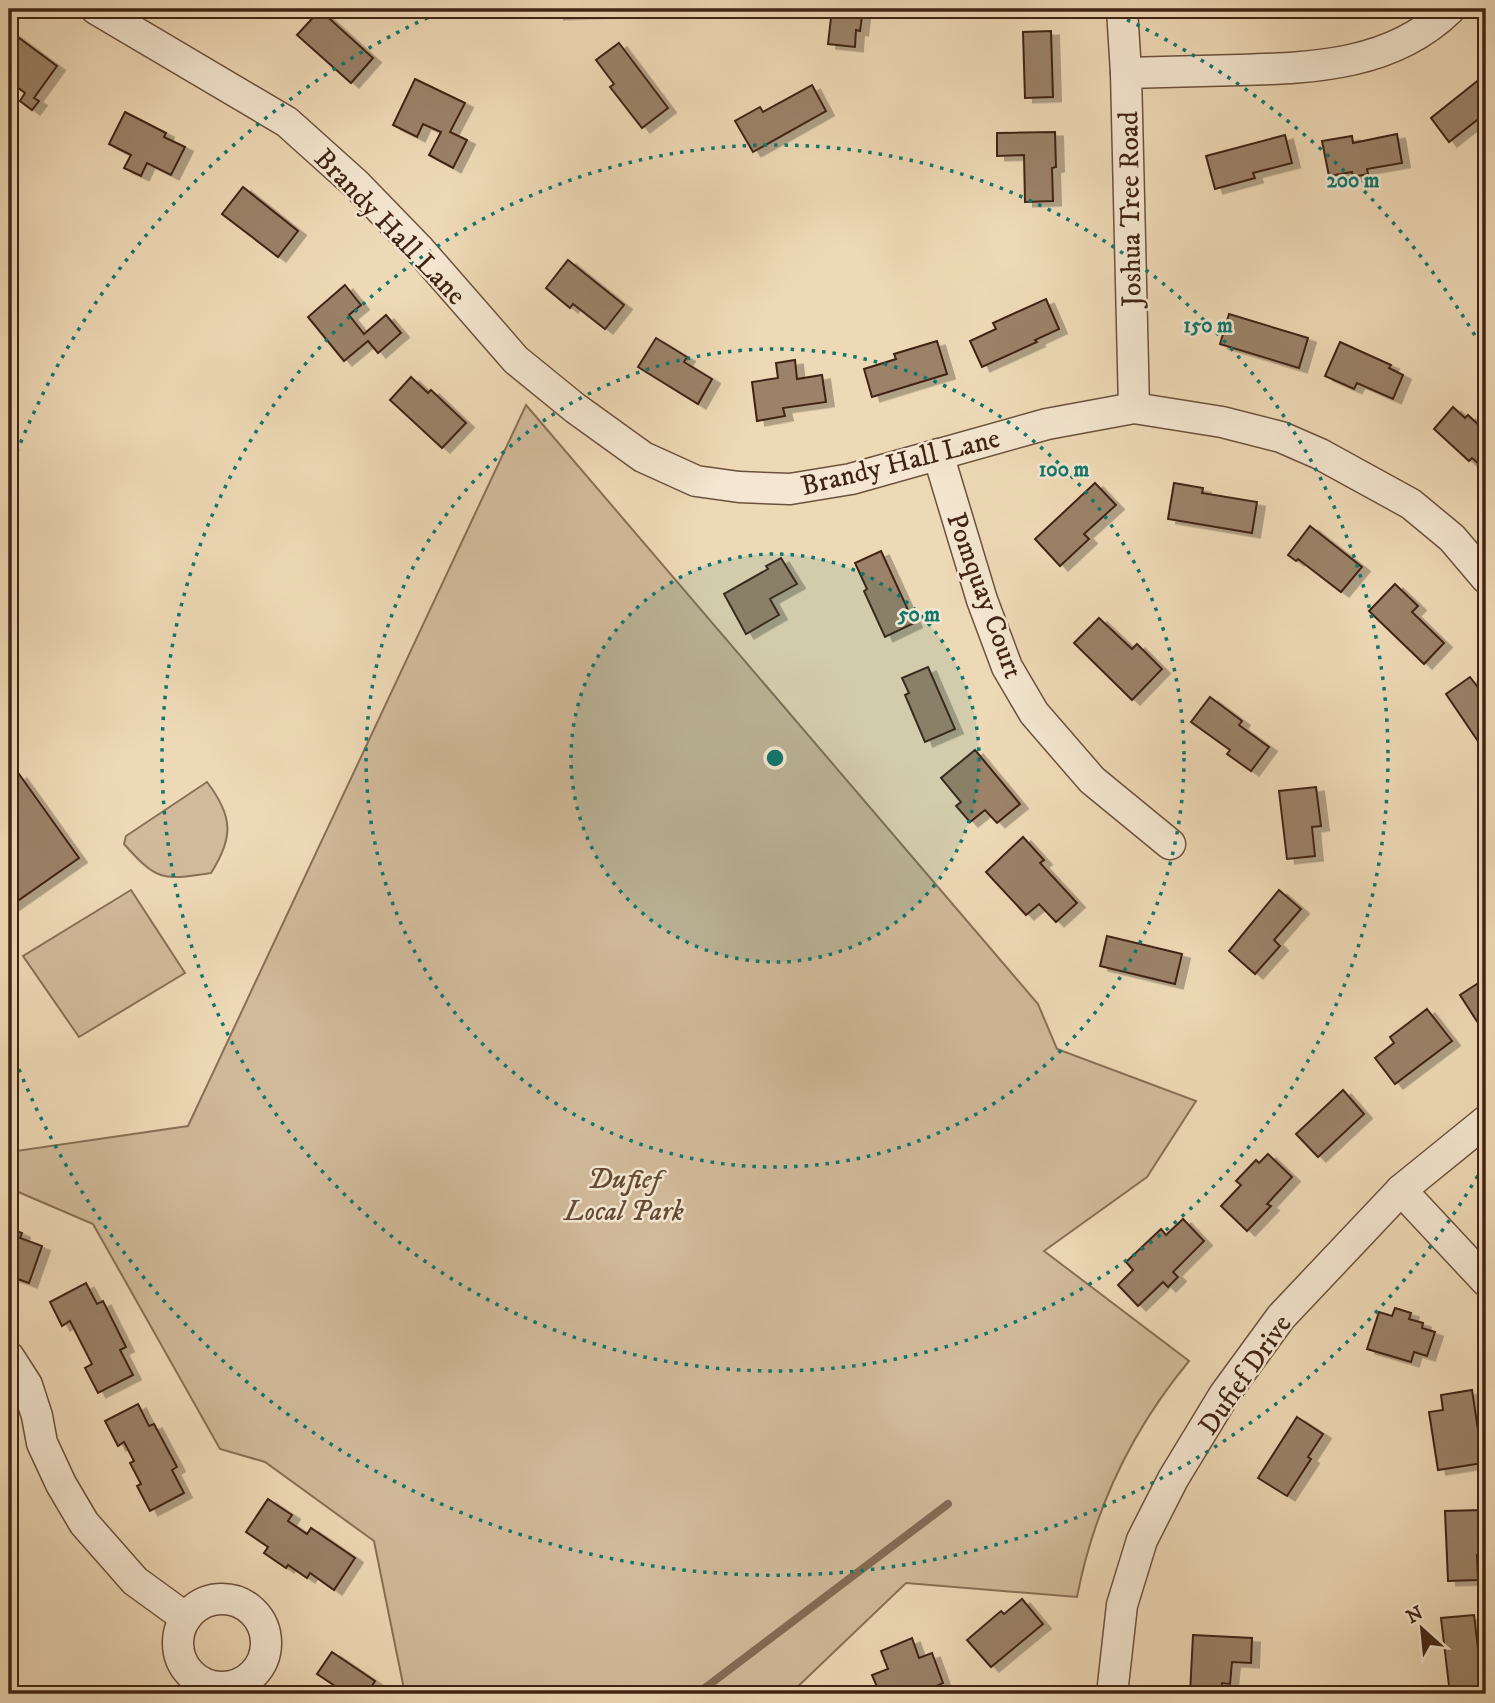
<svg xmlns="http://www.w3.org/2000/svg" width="1495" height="1703" font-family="'IM FELL DW Pica',serif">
  <defs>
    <filter id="shadow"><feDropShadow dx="8" dy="4.5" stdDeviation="0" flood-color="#0004"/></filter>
  </defs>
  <rect width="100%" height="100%" fill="#eed9b6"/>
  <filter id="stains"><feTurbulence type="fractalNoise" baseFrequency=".00286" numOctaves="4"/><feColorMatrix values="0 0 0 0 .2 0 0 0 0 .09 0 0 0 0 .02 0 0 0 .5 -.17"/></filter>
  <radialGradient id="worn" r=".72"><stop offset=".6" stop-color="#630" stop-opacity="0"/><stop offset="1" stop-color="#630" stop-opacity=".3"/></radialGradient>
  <g fill="#d1ba9a" stroke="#896f57" stroke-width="2">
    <path d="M526,405L1038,1004L1057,1049L1196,1101L1147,1177L1044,1251L1189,1361C1132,1430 1094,1509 1077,1597L906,1583L790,1694H405L374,1541L265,1462L220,1449L93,1224L9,1188V1152L188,1126Z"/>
    <path d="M207,782C233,816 234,837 211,873C162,880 158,882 124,844L126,836Z"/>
    <path d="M131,890L185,973L79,1037L23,956Z"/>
  </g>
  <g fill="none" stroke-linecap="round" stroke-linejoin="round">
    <path stroke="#856b54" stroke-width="8" d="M697,1694L948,1504"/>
  </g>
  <g fill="#9b8268" stroke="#412414" stroke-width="2" filter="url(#shadow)">
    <path d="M556,9H607V13L556,15Z"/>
    <path d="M832,9H863L860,31L856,30L855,47L828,44Z"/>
    <path d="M320,10L373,58L351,83L297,35Z"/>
    <path d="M1051,31L1053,97L1025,98L1023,32Z"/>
    <path d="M11,32L57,66L34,98L39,101L32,110L20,101L25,93L9,81V35Z"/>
    <path d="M619,43L668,108L642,128L610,87L614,84L596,60Z"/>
    <path d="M1486,74V113L1449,142L1431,118Z"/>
    <path d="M415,79L465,103L450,132L467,140L453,168L429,155L441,132L423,124L417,137L393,125Z"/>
    <path d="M812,85L826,111L753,152L735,121L760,107L763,112Z"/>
    <path d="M125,112L166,133L164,137L185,147L171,175L147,163L141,176L124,168L131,155L109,144Z"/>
    <path d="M1055,132L1056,167L1052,168L1053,201L1025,202L1024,155L997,156V133Z"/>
    <path d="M1397,134L1402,163L1367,169L1368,174L1353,177L1352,172L1329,176L1322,141L1352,136L1353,143Z"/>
    <path d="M1285,135L1292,163L1253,173L1255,178L1215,189L1206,156Z"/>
    <path d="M243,187L298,231L278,257L222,214Z"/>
    <path d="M568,260L624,305L605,329L573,304L570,308L546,288Z"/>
    <path d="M345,285L361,305L349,315L364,334L386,315L401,333L378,353L368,341L344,361L308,317Z"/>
    <path d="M1046,299L1059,329L1035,340L1037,342L982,367L970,341L996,329L993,323Z"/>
    <path d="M1229,314L1308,338L1299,368L1220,344Z"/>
    <path d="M656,338L687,357L684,362L712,379L698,404L638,367Z"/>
    <path d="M937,341L947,374L872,397L864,369L896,359L894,354Z"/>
    <path d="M1340,342L1391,365L1389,368L1403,375L1393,399L1357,383L1354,389L1325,376Z"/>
    <path d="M795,360L797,379L822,375L826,402L783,408L785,416L757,421L752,382L778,378L776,363Z"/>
    <path d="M411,377L428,393L431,390L466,423L442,448L390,400Z"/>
    <path d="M1453,407L1465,418L1468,415L1486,432V470L1472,458L1469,461L1434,429Z"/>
    <path d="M1095,483L1116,505L1084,534L1089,539L1060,566L1035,539Z"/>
    <path d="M1174,483L1203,488L1202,493L1257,502L1252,533L1168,519Z"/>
    <path d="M1310,526L1362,567L1341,592L1298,559L1296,561L1288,555Z"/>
    <path d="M881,551L914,623L885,637L864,591L867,589L855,563Z"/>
    <path d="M781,558L797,584L770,599L779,615L746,634L724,594L768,569L766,566Z"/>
    <path d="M1395,584L1418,606L1412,612L1444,643L1424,664L1369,611Z"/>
    <path d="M1099,618L1132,649L1137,644L1162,669L1132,700L1074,643Z"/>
    <path d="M928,667L955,729L925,742L905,695L909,693L902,678Z"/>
    <path d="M1470,677L1486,698V753L1446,694Z"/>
    <path d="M1210,697L1242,721L1239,725L1269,747L1251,771L1227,754L1230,750L1191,722Z"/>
    <path d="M975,750L1020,804L997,823L985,810L970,822L956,806L961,802L941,778Z"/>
    <path d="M19,774L79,858L9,907V777L11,780Z"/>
    <path d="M1316,787L1321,826L1312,827L1315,856L1287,859L1279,791Z"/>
    <path d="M1023,837L1044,860L1040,863L1077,903L1056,922L1039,904L1026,915L986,872Z"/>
    <path d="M1279,890L1301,909L1274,940L1280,946L1255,974L1229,951Z"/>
    <path d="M1107,936L1182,954L1175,984L1100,966Z"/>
    <path d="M1486,978V1018L1478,1023L1460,995Z"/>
    <path d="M1427,1009L1452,1041L1395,1084L1375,1058L1394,1043L1390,1037Z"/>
    <path d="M1343,1090L1364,1114L1318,1157L1296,1134Z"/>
    <path d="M1268,1154L1292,1177L1267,1204L1271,1206L1247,1231L1221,1206L1241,1185L1236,1181L1256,1160L1259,1163Z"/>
    <path d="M1183,1219L1204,1241L1173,1272L1178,1277L1168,1287L1163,1282L1138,1306L1118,1285L1133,1270L1126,1262L1161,1229L1166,1235Z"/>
    <path d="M9,1228L22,1233L20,1238L42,1246L29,1283L9,1276Z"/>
    <path d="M86,1283L97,1304L103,1301L126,1347L120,1350L133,1375L98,1393L85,1368L92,1364L70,1321L62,1326L50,1302Z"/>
    <path d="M1395,1308L1411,1313L1409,1319L1423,1323L1422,1328L1435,1332L1427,1356L1414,1352L1411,1362L1367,1349L1379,1312L1392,1316Z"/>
    <path d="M1472,1390L1483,1463L1438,1470L1429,1412L1443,1410L1441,1395Z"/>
    <path d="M138,1404L149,1426L154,1424L177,1467L172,1470L184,1493L150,1511L137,1486L141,1484L130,1463L134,1461L124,1442L118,1446L105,1421Z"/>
    <path d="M1297,1417L1323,1434L1308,1457L1311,1459L1287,1496L1258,1478Z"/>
    <path d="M268,1499L292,1515L288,1521L307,1534L311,1528L355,1558L334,1590L310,1573L307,1578L288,1565L286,1568L264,1553L268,1547L246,1532Z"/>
    <path d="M1481,1510L1483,1555H1477L1478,1580L1448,1581L1445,1511Z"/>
    <path d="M1022,1599L1043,1624L991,1667L967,1640L1001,1611L1004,1614Z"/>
    <path d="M1474,1615L1483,1692L1450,1694L1441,1618Z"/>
    <path d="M1193,1635L1252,1638L1251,1663L1232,1662L1230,1684L1222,1683L1221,1694H1190Z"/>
    <path d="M912,1638L919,1658L932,1653L943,1683L920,1694H880L872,1675L888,1669L881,1651Z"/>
    <path d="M332,1652L375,1681L367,1694H329L335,1686L317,1674Z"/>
  </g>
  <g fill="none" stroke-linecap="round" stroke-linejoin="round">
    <g stroke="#6c513c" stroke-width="33">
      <g id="street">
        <path d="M96,9L287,122L356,184L420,250L516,360L575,408L643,457L696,481L739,487L790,489L851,479L1047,424L1134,408L1222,422L1281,437L1320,454L1411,504L1452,538L1486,578"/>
        <path d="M1122,9L1126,73L1134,408"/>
        <path d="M1126,73C1164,72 1201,71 1239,70C1315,68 1393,65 1450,9"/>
        <path d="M938,454L982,600L1007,667L1034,713L1092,780L1170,844"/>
        <path d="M1401,1190L1486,1281"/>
        <path d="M9,1357L27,1385L37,1416L42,1443L61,1484L84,1523L135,1581L186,1618"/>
        <circle cx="222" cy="1643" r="44"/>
        <path d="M1112,1694L1122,1605L1142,1540L1173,1479L1224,1395L1281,1317L1401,1190L1486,1121"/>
      </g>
    </g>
    <use href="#street" stroke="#f4e6d0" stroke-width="30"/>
  </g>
  <circle cx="775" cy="758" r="204" fill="#0f766e" fill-opacity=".12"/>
  <g fill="none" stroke="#0f766e" stroke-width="3.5" stroke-dasharray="3.5 7">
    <circle cx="775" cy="758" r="204"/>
    <circle cx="775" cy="758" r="409"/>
    <circle cx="775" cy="758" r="613"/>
    <path d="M1483 1167A818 818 0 0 1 9 1044M9 472A818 818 0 0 1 442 11M1108 11A818 818 0 0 1 1483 349"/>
  </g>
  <g text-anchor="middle" stroke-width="5" stroke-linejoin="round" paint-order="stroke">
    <g font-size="28" fill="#412414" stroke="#f4e6d0">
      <text transform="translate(1129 209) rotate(-91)" y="10">Joshua Tree Road</text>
      <text transform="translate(391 226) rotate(46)" y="10">Brandy Hall Lane</text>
      <text transform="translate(900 461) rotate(-14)" y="10">Brandy Hall Lane</text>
      <text transform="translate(986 595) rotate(70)" y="10">Pomquay Court</text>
      <text transform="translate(1244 1374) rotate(-55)" y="10">Dufief Drive</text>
    </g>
    <g font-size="28" font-style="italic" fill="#654a36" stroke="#f4e6d0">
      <text x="624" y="1188">Dufief<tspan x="624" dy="32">Local Park</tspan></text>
    </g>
  </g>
  <circle cx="775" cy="758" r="10" fill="#0f766e" stroke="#f4e6d0" stroke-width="3.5"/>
  <g font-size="21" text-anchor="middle" font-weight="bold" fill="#0f766e" stroke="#f4e6d0" stroke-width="5" stroke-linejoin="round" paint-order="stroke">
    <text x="1353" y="187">200 m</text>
    <text x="1208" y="332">150 m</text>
    <text x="1064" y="476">100 m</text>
    <text x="919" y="621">50 m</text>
  </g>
  <rect width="1495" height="1703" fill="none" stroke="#eed9b6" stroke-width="35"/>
  <rect x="10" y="10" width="1474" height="1682" fill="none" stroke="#412414" stroke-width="3.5"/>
  <rect x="18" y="18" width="1460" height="1668" fill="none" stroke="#412414" stroke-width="2"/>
  <g transform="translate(1422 1629) rotate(333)" stroke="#f4e6d0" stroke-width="5" paint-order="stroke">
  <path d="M0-5L12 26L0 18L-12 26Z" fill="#412414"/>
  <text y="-10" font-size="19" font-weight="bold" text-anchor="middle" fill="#412414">N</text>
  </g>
  <rect width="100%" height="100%" filter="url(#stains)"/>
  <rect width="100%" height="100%" fill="url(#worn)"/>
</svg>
